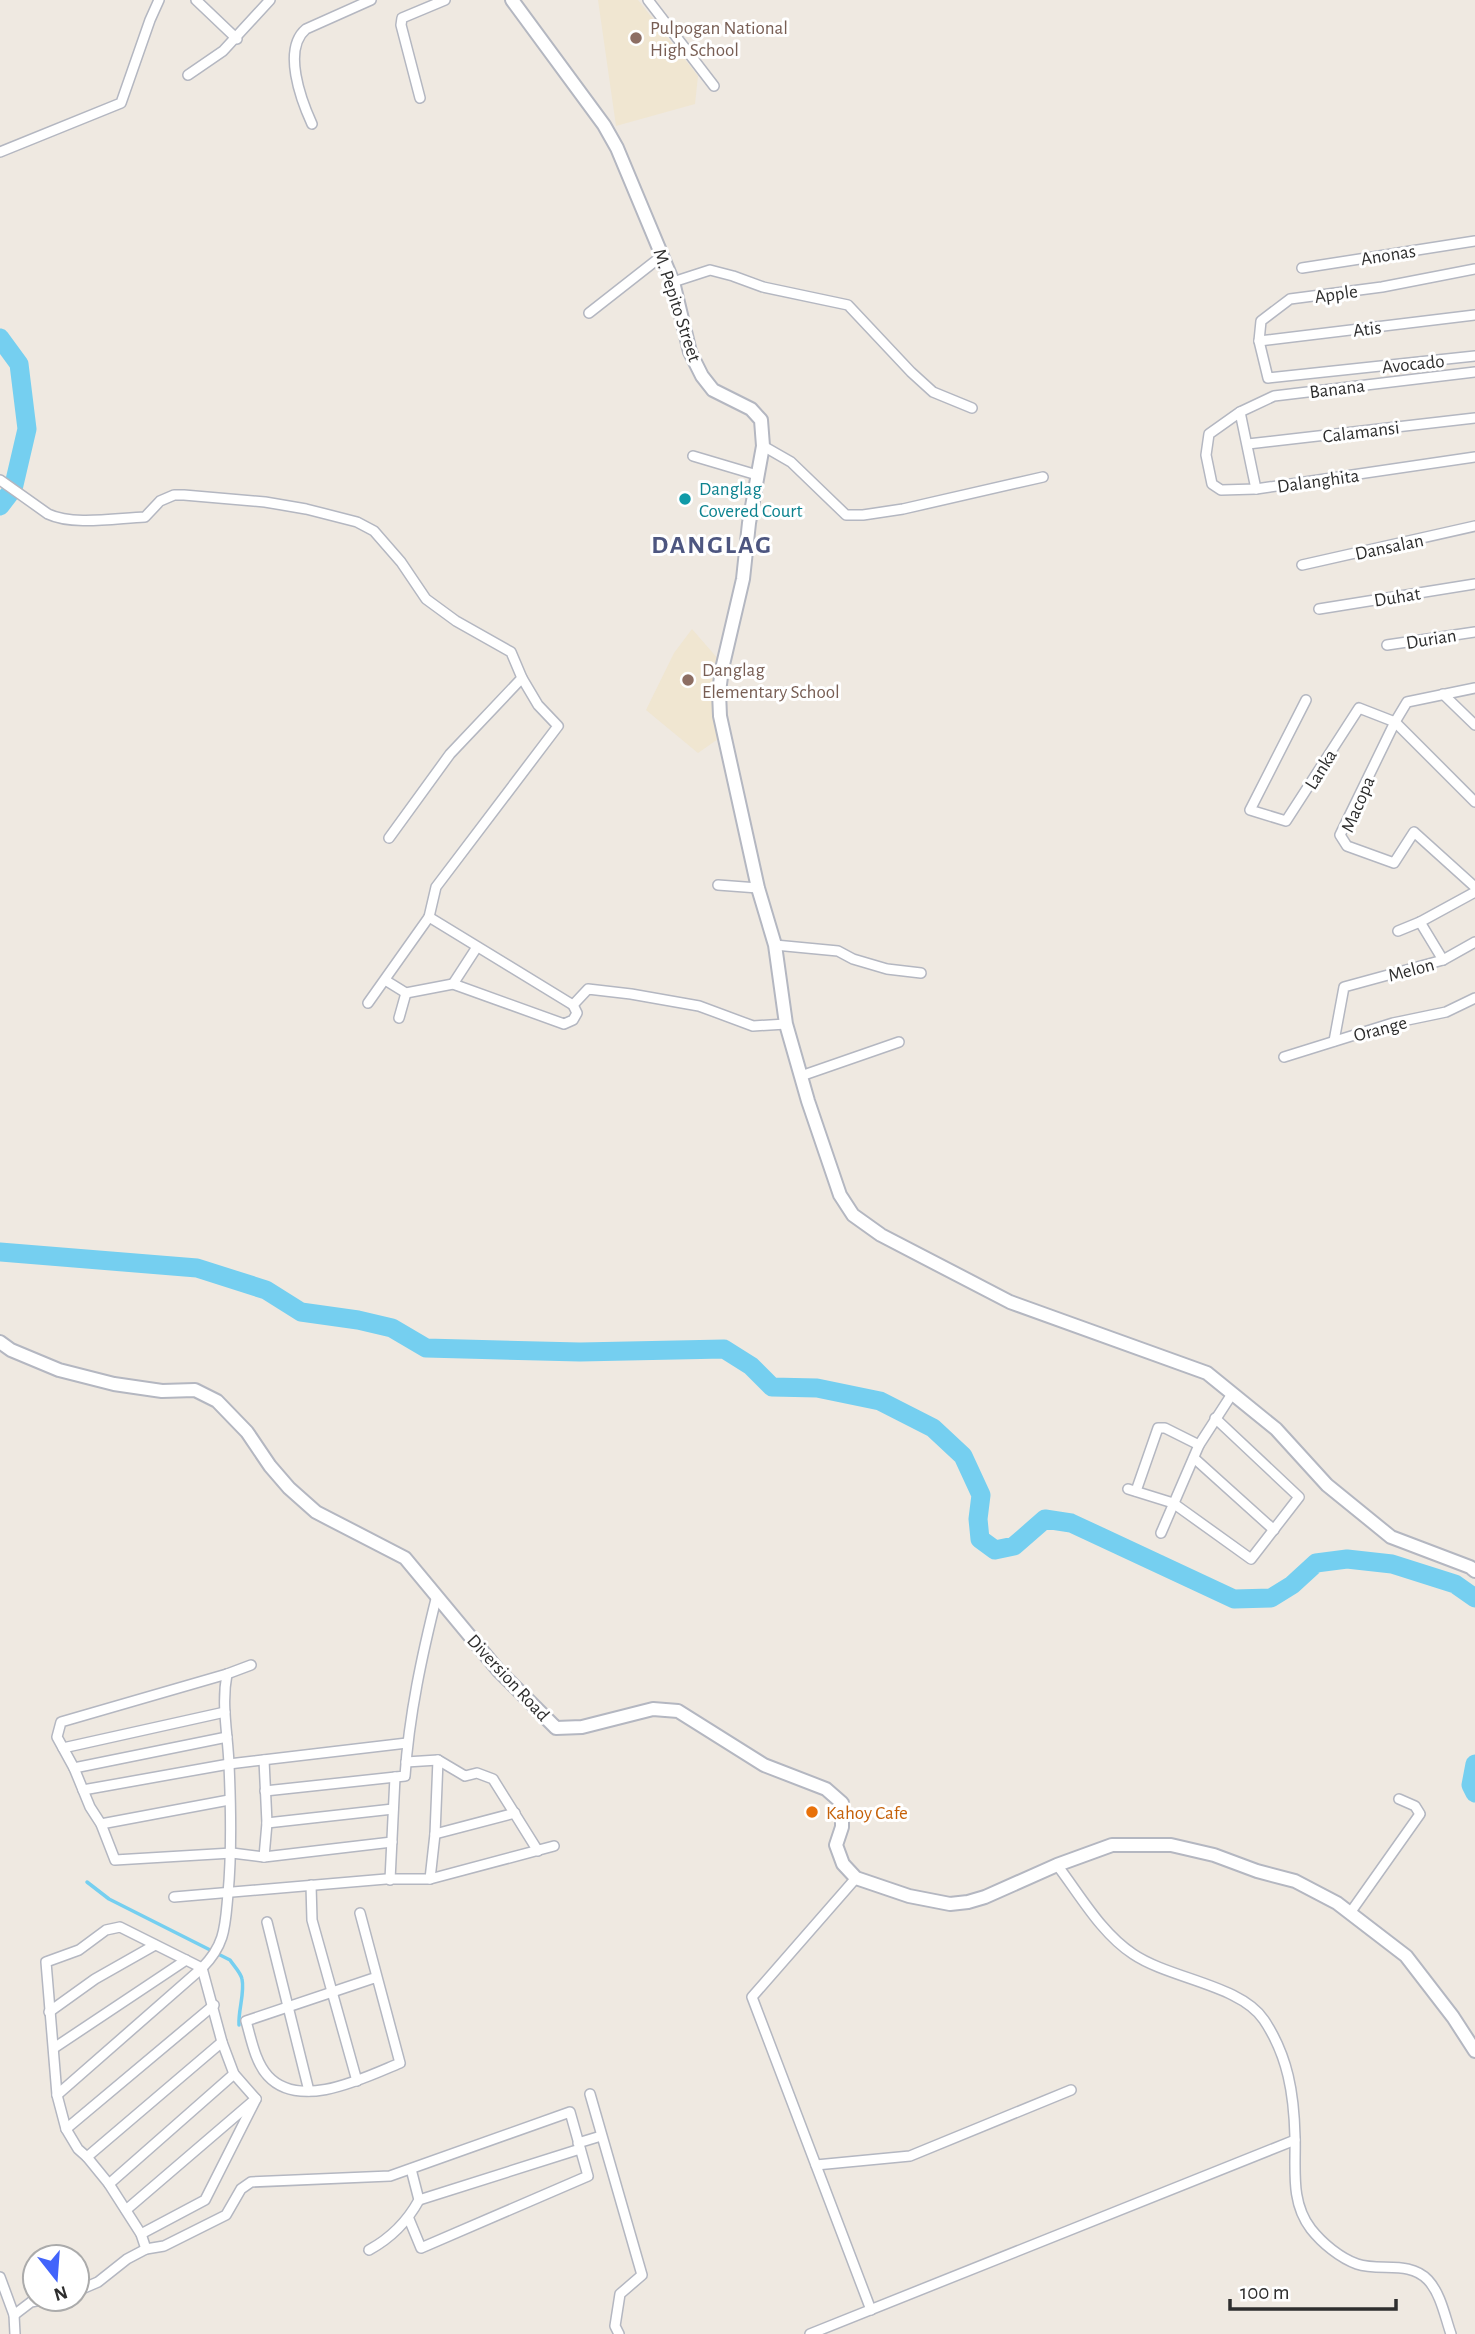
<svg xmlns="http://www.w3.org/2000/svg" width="1475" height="2334" font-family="'Alegreya Sans',sans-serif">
  <rect width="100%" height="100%" fill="#efe9e1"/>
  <g fill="#f0e6d1">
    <path d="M598,0H638L698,76L695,104L616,126Z"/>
    <path d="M692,629L719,660L712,700L718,739L698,753L646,710L674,653Z"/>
  </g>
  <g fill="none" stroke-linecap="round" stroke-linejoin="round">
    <path stroke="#75cff0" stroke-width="3.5" d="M87,1882L109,1899L230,1960C234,1966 241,1973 242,1979C245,1993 238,2010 239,2025"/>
    <g stroke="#75cff0" stroke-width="19">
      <path d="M0,338L19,364L27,429L13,489L0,506"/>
      <path d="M0,1252L197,1268L266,1290L301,1312L358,1320L392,1328L426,1348L580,1352L724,1349L751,1366L772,1387L817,1388L880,1401L933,1428L963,1456L981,1495L978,1519L980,1539L995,1550L1014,1546L1045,1519L1071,1523L1234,1599L1271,1598L1292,1585L1316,1563L1347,1559L1392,1564L1455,1584L1475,1598"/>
      <path d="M1475,1764L1471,1785L1475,1793"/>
    </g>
    <g stroke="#b4b7c1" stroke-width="12">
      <g id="street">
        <path d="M196,0L237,39"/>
        <path d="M648,0L714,86"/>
        <path d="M188,75L223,51L270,0"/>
        <path d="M420,98L401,25L402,18L445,0"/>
        <path d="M312,124C301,100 282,49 306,29L371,0"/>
        <path d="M0,152L121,103L150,20L159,0"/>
        <path d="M1302,268L1475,241"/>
        <path d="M1475,269L1382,287L1290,299L1261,321L1259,341L1268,378L1475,356"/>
        <path d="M673,282L710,270L733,276L763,287L848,305L911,372L933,392L972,408"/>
        <path d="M589,313L663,255"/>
        <path d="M1259,341L1475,315"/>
        <path d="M1475,372L1274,396L1240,412L1209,434L1206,455L1212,484L1221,490L1256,489L1475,457"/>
        <path d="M1240,412L1256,489"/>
        <path d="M1248,444L1475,418"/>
        <path d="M763,446L791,462L846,515H863L903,509L1043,477"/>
        <path d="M693,456L757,475"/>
        <path d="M0,480L48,514C73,526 117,518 145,517L160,501L174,495H184L265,502L306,509L357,522L374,531L401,562L426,599L456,621L511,652L522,678L538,705L558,726L436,887L429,917"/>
        <path d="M1302,565L1475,526"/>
        <path d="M1319,609L1475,584"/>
        <path d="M1387,645L1475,632"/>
        <path d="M1475,688L1407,702L1395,722L1340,835L1347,846L1394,863L1414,832L1475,887"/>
        <path d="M1443,694L1475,725"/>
        <path d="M1306,700L1250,810L1286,821L1359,708L1395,722L1475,802"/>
        <path d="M389,838L450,754L522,678"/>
        <path d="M718,885L758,888"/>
        <path d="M1420,922L1443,960"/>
        <path d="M1398,931L1420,922L1475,892"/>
        <path d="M775,945L838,951L853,959L887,969L921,973"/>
        <path d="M453,984L477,947"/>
        <path d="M368,1003L429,917L573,1005L577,1013L573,1020L564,1024L453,984L406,993L385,980"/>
        <path d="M573,1005L588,989L631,994L699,1006L753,1026L786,1024"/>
        <path d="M399,1018L406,993"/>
        <path d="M1334,1041L1344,987L1443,960L1475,942"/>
        <path d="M1284,1057L1393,1023L1446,1012L1475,998"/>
        <path d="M801,1076L899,1042"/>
        <path d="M1194,1458L1274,1530"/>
        <path d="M1128,1489L1173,1503L1251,1559L1299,1497L1215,1418"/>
        <path d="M1136,1491L1158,1428H1165L1199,1445"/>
        <path d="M1161,1533L1199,1445L1232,1394"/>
        <path d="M251,1665L227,1674L61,1722L57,1737L74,1768L90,1807L101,1824L115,1860L232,1853L264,1857L392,1842"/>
        <path d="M63,1748L225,1712"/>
        <path d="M264,1760L267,1823L264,1857"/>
        <path d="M406,1762L438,1760L465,1776L477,1773L493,1779L538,1851"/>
        <path d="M74,1768L227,1737"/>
        <path d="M83,1790L229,1764L407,1743"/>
        <path d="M265,1791L405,1776C409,1715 422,1655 437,1595"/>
        <path d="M267,1823L393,1809"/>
        <path d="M101,1824L229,1800"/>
        <path d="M435,1834L515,1813"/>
        <path d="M1057,1865C1080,1895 1101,1933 1133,1954C1170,1979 1241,1985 1264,2020C1288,2056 1294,2094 1295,2137C1296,2168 1290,2202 1311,2229C1322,2243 1340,2258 1357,2264C1380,2272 1409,2260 1428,2280C1441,2294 1445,2317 1451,2334"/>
        <path d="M856,1878L752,1997L871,2310"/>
        <path d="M430,1879L435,1834L438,1760"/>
        <path d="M390,1880L395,1777"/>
        <path d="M311,1885L312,1920L357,2081"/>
        <path d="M174,1897L386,1879H430L554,1846"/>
        <path d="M360,1913L400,2063C366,2077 300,2111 268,2076C255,2062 251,2038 246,2021L377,1977"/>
        <path d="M1350,1913L1420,1814L1415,1806L1399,1799"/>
        <path d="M267,1922L309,2091"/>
        <path d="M49,2012L95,1979L155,1945"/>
        <path d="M54,2048L186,1960"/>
        <path d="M590,2094L642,2275L620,2294L615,2326L619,2334"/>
        <path d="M57,2095L202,1968C226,1944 225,1925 228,1894C232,1851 231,1809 229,1765C228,1735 221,1705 227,1674"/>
        <path d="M66,2129L214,2005"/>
        <path d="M578,2143L601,2136"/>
        <path d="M87,2157L222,2042"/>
        <path d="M816,2165L910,2156L1071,2090"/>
        <path d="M109,2184L234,2074"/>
        <path d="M419,2200L580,2149"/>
        <path d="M126,2210L252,2102"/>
        <path d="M141,2234L205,2200L256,2099"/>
        <path d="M146,2249L141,2234L109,2184L87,2157L78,2149L66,2129L57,2095L46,1962L79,1950L106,1930L120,1927L202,1968L222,2042L234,2074L256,2099"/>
        <path d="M369,2250C391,2238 407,2222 419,2200L411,2169"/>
        <path d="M0,2277L14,2315L15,2334"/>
        <path d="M77,2291L98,2282L127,2259L146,2249L164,2246L226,2215L241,2189L251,2182L390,2176L570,2112L588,2176L421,2248L409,2219"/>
        <path d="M14,2315L31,2302L46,2299"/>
        <path d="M810,2334L1295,2140"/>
      </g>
    </g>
    <g stroke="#b4b7c1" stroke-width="16">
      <g id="secondary">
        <path d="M512,0L604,125L617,148L673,282L690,352L702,376L713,390L751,409L761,420L763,446L749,523L743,579L722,669L719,692L720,716L758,888L775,945L786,1024L808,1101L840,1195L853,1215L881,1235L1010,1302L1207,1373L1276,1429L1327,1485L1391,1537L1470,1567L1475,1571"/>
        <path d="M0,1342L11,1350L59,1370L114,1384L162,1391L195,1390L217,1401L247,1432L270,1466L289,1488L316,1512L405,1558L498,1670L556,1728L582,1727L653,1709L678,1711L764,1765L826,1789L842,1803V1827L836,1845L843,1864L856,1878L909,1896L950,1904L968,1902L985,1897L1057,1865L1112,1845H1171L1214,1855L1257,1871L1295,1881L1337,1903L1406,1956L1453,2017L1475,2051"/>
      </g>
    </g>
    <use href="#street" stroke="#fff" stroke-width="9"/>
    <use href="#secondary" stroke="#fff" stroke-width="12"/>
  </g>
  <g fill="#8d6e63" stroke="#fff" stroke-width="2.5">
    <circle cx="636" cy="38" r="7"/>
    <circle cx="688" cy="680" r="7"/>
  </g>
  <circle fill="#0f9aa8" stroke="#fff" stroke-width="2.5" cx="685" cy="499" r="7"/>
  <circle fill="#e8710a" stroke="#fff" stroke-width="2.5" cx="812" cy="1812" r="7"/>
  <g text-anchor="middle" stroke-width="6" stroke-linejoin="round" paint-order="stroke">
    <g font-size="19" fill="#785e54" stroke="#fff" text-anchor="start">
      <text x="650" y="34">Pulpogan National<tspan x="650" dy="22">High School</tspan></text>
      <text x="702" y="676">Danglag<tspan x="702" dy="22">Elementary School</tspan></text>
    </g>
    <g font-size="19" fill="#2e2e2e" stroke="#fff">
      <text transform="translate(1388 254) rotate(-9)" y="7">Anonas</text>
      <text transform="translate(1336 293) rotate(-8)" y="7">Apple</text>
      <text transform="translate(678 305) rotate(72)" y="7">M. Pepito Street</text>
      <text transform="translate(1367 328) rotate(-7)" y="7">Atis</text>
      <text transform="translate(1413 363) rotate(-6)" y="7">Avocado</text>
      <text transform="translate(1337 388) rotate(-7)" y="7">Banana</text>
      <text transform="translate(1361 431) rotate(-7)" y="7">Calamansi</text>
      <text transform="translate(1318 480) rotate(-8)" y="7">Dalanghita</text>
      <text transform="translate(1389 546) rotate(-12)" y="7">Dansalan</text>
      <text transform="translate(1397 596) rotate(-9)" y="7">Duhat</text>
      <text transform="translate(1431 638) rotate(-9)" y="7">Durian</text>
      <text transform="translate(1320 769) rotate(-58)" y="7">Lanka</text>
      <text transform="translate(1357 804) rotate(-67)" y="7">Macopa</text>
      <text transform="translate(1411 969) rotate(-15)" y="7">Melon</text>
      <text transform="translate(1380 1028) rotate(-15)" y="7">Orange</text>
      <text transform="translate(509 1677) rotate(47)" y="7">Diversion Road</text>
    </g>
    <g font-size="19" fill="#0d838f" stroke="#fff" text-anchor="start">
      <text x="699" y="495">Danglag<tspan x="699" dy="22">Covered Court</tspan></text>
    </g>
    <g font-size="19" fill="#c56008" stroke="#fff" text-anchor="start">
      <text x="826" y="1819">Kahoy Cafe</text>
    </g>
    <g font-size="26" font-weight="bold" letter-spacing="2" fill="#4d5680" stroke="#fff">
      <text x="712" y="553">DANGLAG</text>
    </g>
  </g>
  <g transform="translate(56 2278) rotate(163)"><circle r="33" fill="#ffffff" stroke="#ababab" stroke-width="2"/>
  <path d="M0-5L12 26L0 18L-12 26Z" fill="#4264fb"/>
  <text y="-10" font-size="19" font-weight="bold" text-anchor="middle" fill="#2e2e2e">N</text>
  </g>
  <path d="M1230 2299v10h166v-10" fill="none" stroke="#2e2e2e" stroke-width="3.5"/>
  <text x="1240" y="2299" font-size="21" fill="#2e2e2e" stroke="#ffffff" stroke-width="5" paint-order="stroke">100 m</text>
</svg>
